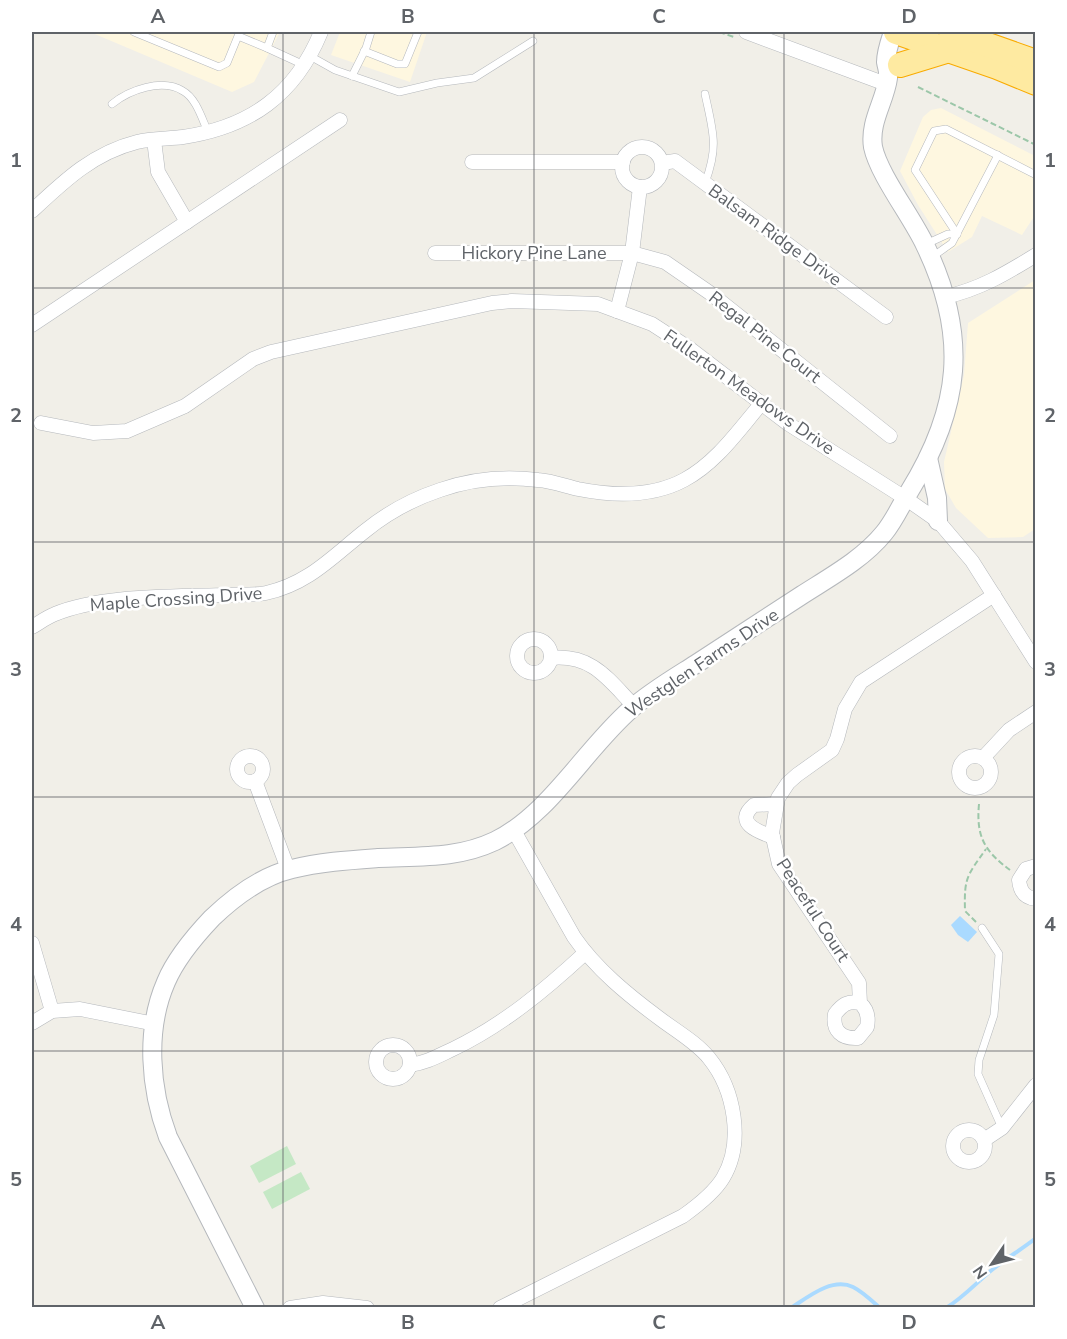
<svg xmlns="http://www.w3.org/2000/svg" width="1067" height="1339" font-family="'Nunito Sans',sans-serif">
  <rect width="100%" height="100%" fill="#f1efe8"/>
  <g fill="#fef7e0">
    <path d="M90,32H280L254,82L232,92Z"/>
    <path d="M340,32H427L410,82L331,55Z"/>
    <path d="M941,108L1035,156V215L1022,235L982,216L972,237L948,252L918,205L900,171L923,117L931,110Z"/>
    <path d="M1035,280V529L1023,537L988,538L956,508L945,489L944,462L964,375L968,323Z"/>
  </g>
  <g fill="#c5e8c5">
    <path d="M287,1146L296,1164L259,1183L250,1166Z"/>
    <path d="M301,1172L310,1189L272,1209L263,1192Z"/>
  </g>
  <path fill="#aadaff" d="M960,916L977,932L968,942L958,935L951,925Z"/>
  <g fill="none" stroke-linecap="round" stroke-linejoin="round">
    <g stroke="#aadaff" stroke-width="4">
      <path d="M791,1308C808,1297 832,1277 853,1287C863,1292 872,1301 880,1308"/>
      <path d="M946,1308C964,1297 977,1282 993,1269C1007,1258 1022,1249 1036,1238"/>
    </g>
    <g stroke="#b5b8bc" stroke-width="8">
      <g id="service">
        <path d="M134,32L219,67L227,63L238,36L267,48L304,65"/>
        <path d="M267,48L273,32"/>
        <path d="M364,51L397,64H405L418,32"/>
        <path d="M310,56L335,70L399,92L437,83L474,78L533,41"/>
        <path d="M352,76L366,48L371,32"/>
        <path d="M112,104C129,90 162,78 183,91C196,98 202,119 208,132"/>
        <path d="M705,183C719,146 713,132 705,94"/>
        <path d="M957,234L915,170L934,131L946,129L1036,175"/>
        <path d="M926,244L948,234H957"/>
        <path d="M932,257L952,243L998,155"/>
        <path d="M982,928L999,954L994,1015L979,1060L978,1074L1002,1128"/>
      </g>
    </g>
    <g stroke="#b5b8bc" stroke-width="15">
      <g id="minor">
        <path d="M746,32L886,84"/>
        <path d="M154,140L158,172L187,222"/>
        <circle cx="642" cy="167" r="20"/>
        <path d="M472,162H623"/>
        <path d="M662,163L675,161L886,317"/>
        <path d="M32,211C64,181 93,153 137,142C152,138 168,139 183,137C250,127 295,95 321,32"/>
        <path d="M435,253H632L665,262L710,293L890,436"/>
        <path d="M945,297C980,289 1005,274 1036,255"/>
        <path d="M617,311L632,253L640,187"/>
        <path d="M32,325L340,120"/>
        <path d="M41,423L93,433L127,431L185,406L253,359L271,352L492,303L512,301L598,304L652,324L689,348L787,423L905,498L938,521L972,561L1036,662"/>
        <path d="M32,627C39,623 47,617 55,614C100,595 172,597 221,595C236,594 251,596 266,593C308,584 332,557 365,531C387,513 413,499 440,490C471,479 506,476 538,480C552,481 565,486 578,489C613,496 652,497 684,480C716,463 738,431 761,404"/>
        <circle cx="534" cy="656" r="17"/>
        <path d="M551,658C592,654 608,679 634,706"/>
        <circle cx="250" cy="769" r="13"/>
        <circle cx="975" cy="772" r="16"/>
        <path d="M983,758L1009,730L1036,712"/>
        <path d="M255,781L288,869"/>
        <path d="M773,837C759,832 733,823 754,805L776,804"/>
        <path d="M1036,866L1026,869L1019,880C1020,890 1024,898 1036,899"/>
        <path d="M32,943L52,1011"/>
        <path d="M860,1003C848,1000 842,1005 835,1014C832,1031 842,1039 858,1038L867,1027C869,1017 867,1009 860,1003L859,983L779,864L772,833L778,798L788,783L797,775L832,750L837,739L845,709L861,682L994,595"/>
        <path d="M32,1023L52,1011L80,1009L155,1024"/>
        <circle cx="393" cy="1062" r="17"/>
        <path d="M410,1065C426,1063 438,1056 453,1049C503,1025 545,990 585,953"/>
        <circle cx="969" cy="1146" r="16"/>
        <path d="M984,1140L1002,1128L1036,1085"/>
        <path d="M290,1308L323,1303L367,1308"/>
        <path d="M500,1308L683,1216C697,1206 714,1193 723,1178C744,1143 735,1090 709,1058C696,1042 676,1031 659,1018C628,995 596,969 574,937L513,829"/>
      </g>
    </g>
    <g stroke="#b5b8bc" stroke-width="20">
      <g id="tertiary">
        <path d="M928,458L937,498L938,521"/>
        <path d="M255,1308L168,1137C150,1089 145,1030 166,982C176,958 194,937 212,918C234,897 262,876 292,869C320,862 350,860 378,858C419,856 457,859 495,841C550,814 585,749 631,709C650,692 674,678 696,664C731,641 767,618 802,595C830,577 863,559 884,533C894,521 901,505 909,492C961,408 969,336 925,245C912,217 879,175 873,147C869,122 885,101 888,78C889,72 887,68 886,62C886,52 890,41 893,32"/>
      </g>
    </g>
    <g stroke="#f9ab00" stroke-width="26">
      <g id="trunk">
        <path d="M896,32L997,67L1036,83"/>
        <path d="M951,32L1036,62"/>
        <path d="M900,65L949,50"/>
      </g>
    </g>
    <g stroke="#9cc7a9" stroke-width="2" stroke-dasharray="6 3" stroke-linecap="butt">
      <path d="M719,32L734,37"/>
      <path d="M918,87L1036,145"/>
      <path d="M979,804C976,836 984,851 1010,870"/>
      <path d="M976,922L965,911C964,877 967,876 986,849"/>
    </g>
    <use href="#service" stroke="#fff" stroke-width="7"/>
    <use href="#minor" stroke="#fff" stroke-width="14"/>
    <use href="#tertiary" stroke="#fff" stroke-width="18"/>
    <use href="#trunk" stroke="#feeaa1" stroke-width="24"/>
  </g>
  <path fill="none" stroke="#5f6368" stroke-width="1.5" stroke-opacity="0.55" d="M283,32V1308M534,32V1308M784,32V1308M32,288H1036M32,542H1036M32,797H1036M32,1051H1036"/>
  <g text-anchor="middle" stroke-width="5" stroke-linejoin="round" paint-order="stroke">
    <g font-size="18" fill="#5f6368" stroke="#fff">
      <text transform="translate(775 235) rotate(36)" y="6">Balsam Ridge Drive</text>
      <text x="534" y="259">Hickory Pine Lane</text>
      <text transform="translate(765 337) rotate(38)" y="6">Regal Pine Court</text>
      <text transform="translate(749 392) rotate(35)" y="6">Fullerton Meadows Drive</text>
      <text transform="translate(176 599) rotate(-4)" y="6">Maple Crossing Drive</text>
      <text transform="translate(702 663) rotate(-34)" y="6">Westglen Farms Drive</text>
      <text transform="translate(813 910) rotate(57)" y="6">Peaceful Court</text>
    </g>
  </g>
  <rect width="1067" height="1339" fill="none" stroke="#ffffff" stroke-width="66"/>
  <g transform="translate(992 1264) rotate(235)" stroke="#ffffff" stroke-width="4.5" paint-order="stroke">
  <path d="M0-4.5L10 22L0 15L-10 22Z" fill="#5f6368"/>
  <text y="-9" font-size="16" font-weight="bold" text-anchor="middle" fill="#5f6368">N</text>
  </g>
  <rect x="33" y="33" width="1001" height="1273" fill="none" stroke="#5f6368" stroke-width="2"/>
  <g font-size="20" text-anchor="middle" font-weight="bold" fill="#5f6368">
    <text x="158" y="23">A</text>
    <text x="408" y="23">B</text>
    <text x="659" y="23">C</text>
    <text x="909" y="23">D</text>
    <text x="16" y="167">1</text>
    <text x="1050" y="167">1</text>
    <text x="16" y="422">2</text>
    <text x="1050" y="422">2</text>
    <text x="16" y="676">3</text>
    <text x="1050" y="676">3</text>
    <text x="16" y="931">4</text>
    <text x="1050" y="931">4</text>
    <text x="16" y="1186">5</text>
    <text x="1050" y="1186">5</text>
    <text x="158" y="1329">A</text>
    <text x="408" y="1329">B</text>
    <text x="659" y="1329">C</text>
    <text x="909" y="1329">D</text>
  </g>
</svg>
